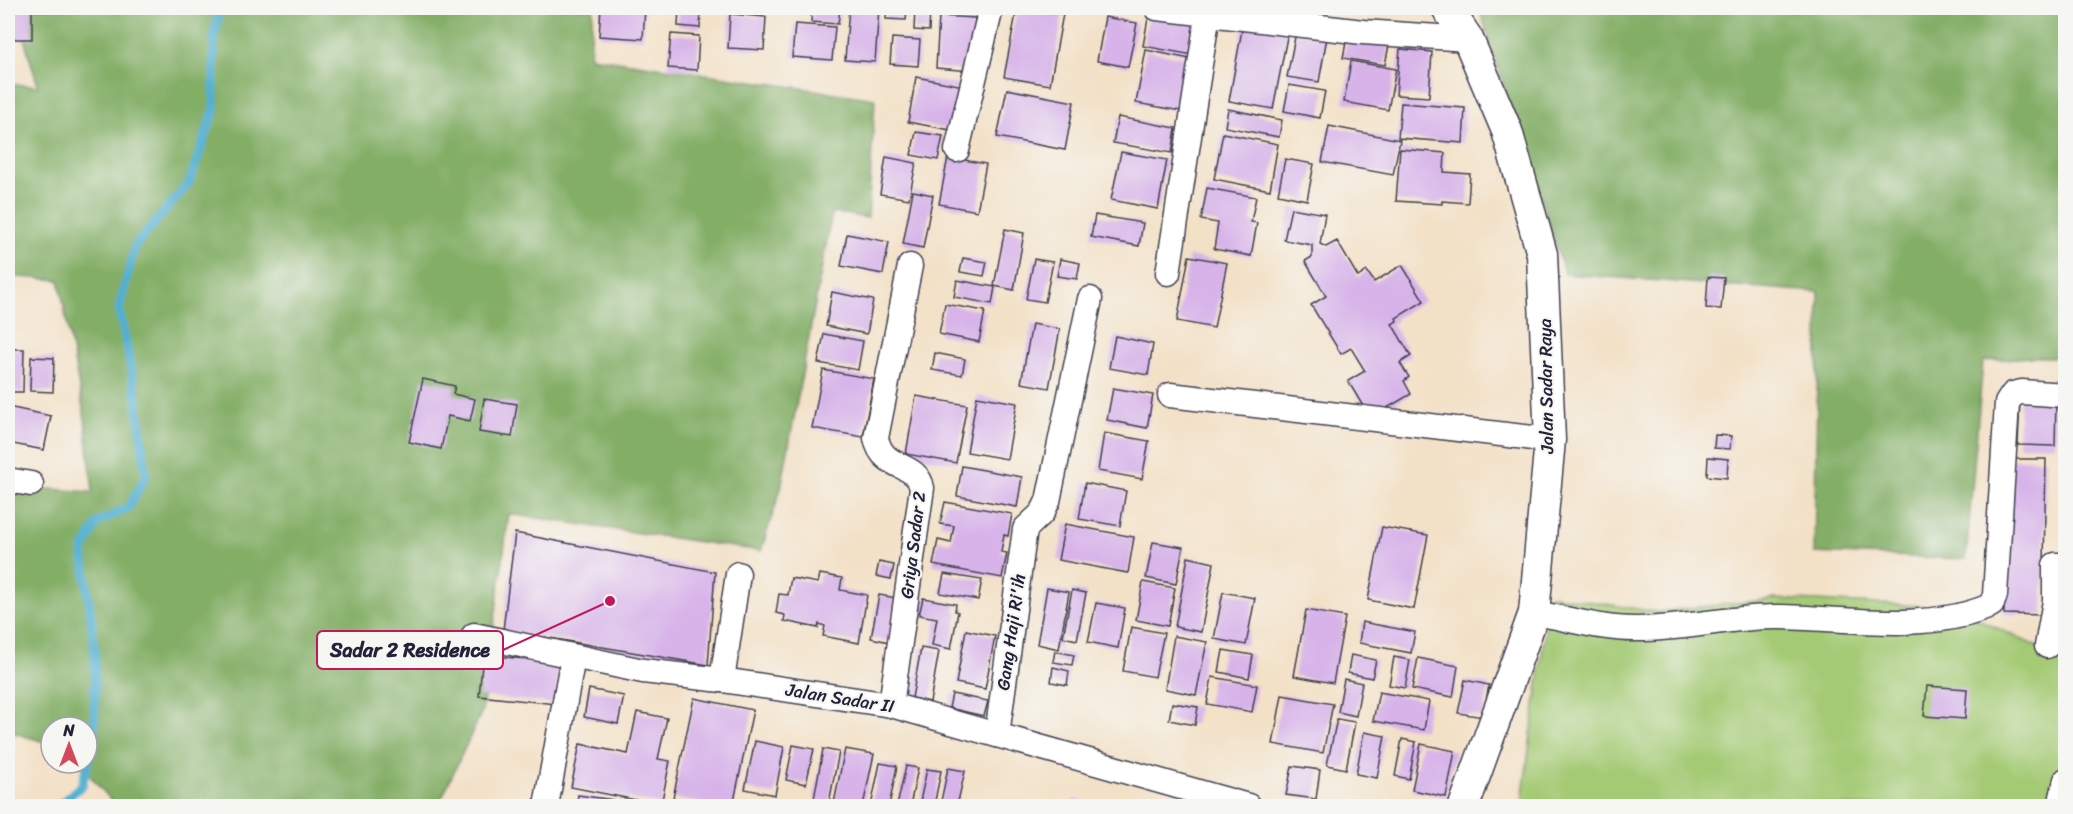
<svg xmlns="http://www.w3.org/2000/svg" width="2073" height="814" font-family="Sriracha,sans-serif">
  <rect width="100%" height="100%" fill="#f6f6f2"/>
  <filter id="ink" filterUnits="userSpaceOnUse"><feTurbulence type="fractalNoise" baseFrequency=".0167" numOctaves="2"/><feDisplacementMap in="SourceGraphic" scale="12" xChannelSelector="R" yChannelSelector="G"/><feConvolveMatrix kernelMatrix="1 2 1 2 8 2 1 2 1" color-interpolation-filters="sRGB"/></filter>
  <filter id="wash" filterUnits="userSpaceOnUse"><feTurbulence type="fractalNoise" baseFrequency=".008" numOctaves="4" result="noise"/><feDisplacementMap in="SourceGraphic" scale="24" xChannelSelector="R" yChannelSelector="G"/><feGaussianBlur stdDeviation="1.35" result="paint"/><feColorMatrix in="noise" values="0 0 0 0 0 0 0 0 0 0 0 0 0 0 0 0 0 1.4 0 .05"/><feComposite in="paint" operator="in"/></filter>
  <g filter="url(#wash)">
    <rect width="100%" height="100%" fill="#f3e1c7"/>
    <path fill="#a4ca74" stroke="#637658" stroke-width="1.5" d="M1550,595L1656,612L1773,599L1923,606L1972,616L2065,660V750L2057,806H1549L1522,802Z"/>
    <g fill="#83ae66" stroke="#526850" stroke-width="1.5">
      <path d="M15,8H593L590,57L875,99L868,218L832,212L781,488L761,551L509,514L482,711L438,806H116L79,763H87V727H51V744L8,731V486L93,492L85,419L59,280L8,276V84L38,86Z"/>
      <path d="M1479,8H2065V357H2029L1983,361L1966,559L1814,553L1819,292L1565,274Z"/>
    </g>
    <g fill="none" stroke-linecap="round" stroke-linejoin="round">
      <path stroke="#52b0d1" stroke-width="9" d="M58,806L82,785L94,739L95,654L83,550L98,522L128,508L146,476L137,399L119,308L135,246L189,183L214,111V37L220,8"/>
    </g>
    <g id="blocks">
      <g fill="#d7b3e9">
        <rect x="8" y="8" width="24" height="31"/>
        <path d="M601,8H645L643,39L599,36Z"/>
        <path d="M679,8H701L700,28L678,26Z"/>
        <path d="M812,8H840L838,24L811,22Z"/>
        <path d="M849,8H879L875,62L845,60Z"/>
        <path d="M887,8H907L906,20L886,19Z"/>
        <path d="M915,8H930L929,31L914,30Z"/>
        <path d="M1017,8L1063,14L1050,85L1004,77Z"/>
        <path d="M1149,13L1199,22L1193,55L1143,46Z"/>
        <path d="M730,14L766,17L764,50L728,48Z"/>
        <path d="M939,16L975,18L971,71L936,68Z"/>
        <path d="M1105,17L1137,23L1128,67L1097,61Z"/>
        <path d="M795,24L835,27L832,60L792,57Z"/>
        <path d="M1243,24L1288,32L1273,109L1229,101Z"/>
        <path d="M1296,32L1327,37L1319,82L1287,77Z"/>
        <path d="M671,34L699,36L697,70L668,68Z"/>
        <path d="M1347,37L1389,45L1385,65L1343,58Z"/>
        <path d="M892,38L920,40L918,66L890,64Z"/>
        <path d="M1400,49L1432,52L1429,97L1396,95Z"/>
        <path d="M1146,50L1195,60L1186,112L1136,103Z"/>
        <path d="M1351,61L1396,69L1388,110L1344,102Z"/>
        <path d="M916,77L964,86L956,131L908,122Z"/>
        <path d="M1289,85L1325,91L1320,118L1284,111Z"/>
        <path d="M1007,89L1074,102L1065,150L997,137Z"/>
        <path d="M1401,103L1465,108L1463,143L1398,138Z"/>
        <path d="M1228,109L1282,120L1279,137L1225,127Z"/>
        <path d="M1118,117L1176,128L1172,153L1113,143Z"/>
        <path d="M1329,126L1400,140L1393,175L1322,162Z"/>
        <path d="M916,132L943,136L938,160L911,155Z"/>
        <path d="M1223,133L1278,144L1270,190L1214,179Z"/>
        <path d="M1400,149L1445,153L1444,172L1470,174L1468,203L1442,201V204L1396,201Z"/>
        <path d="M1121,152L1167,160L1158,209L1111,200Z"/>
        <path d="M886,157L916,163L909,199L880,194Z"/>
        <path d="M948,157L986,164L977,211L939,204Z"/>
        <path d="M1285,159L1314,164L1307,200L1278,194Z"/>
        <path d="M1207,188L1256,197L1251,222L1257,223L1251,256L1214,249L1218,223L1201,220Z"/>
        <path d="M913,191L933,195L923,248L903,244Z"/>
        <path d="M1291,208L1325,214L1320,244L1326,247L1337,241L1358,277L1367,271L1374,282L1402,265L1424,301L1396,318L1397,321L1392,324L1411,356L1400,363L1409,377L1404,381L1411,394L1370,418L1348,381L1365,371L1351,348L1341,354L1311,305L1326,296L1305,261L1312,257V245L1284,240Z"/>
        <path d="M1095,215L1143,223L1139,246L1091,237Z"/>
        <path d="M1005,229L1024,233L1014,290L994,286Z"/>
        <path d="M847,234L889,242L883,274L841,266Z"/>
        <path d="M1189,256L1227,263L1214,328L1177,321Z"/>
        <path d="M963,258L987,262L984,276L960,272Z"/>
        <path d="M1034,259L1053,262L1045,302L1026,299Z"/>
        <path d="M1060,259L1080,263L1077,279L1057,276Z"/>
        <path d="M1708,277L1724,278L1721,309L1706,308Z"/>
        <path d="M957,280L995,287L992,304L954,297Z"/>
        <path d="M832,292L873,300L867,334L826,326Z"/>
        <path d="M945,304L985,311L979,342L939,334Z"/>
        <path d="M1032,324L1060,329L1049,388L1021,383Z"/>
        <path d="M824,334L863,341L858,370L818,363Z"/>
        <path d="M1115,336L1153,344L1148,375L1109,368Z"/>
        <path d="M8,349H24L23,392H8Z"/>
        <path d="M935,353L965,359L962,375L932,370Z"/>
        <path d="M31,357L54,358L53,392L30,391Z"/>
        <path d="M823,370L874,379L863,437L812,428Z"/>
        <path d="M423,379L455,386L453,394L475,399L470,421L448,416L441,449L409,442Z"/>
        <path d="M1113,388L1153,395L1147,428L1107,420Z"/>
        <path d="M916,396L967,405L956,463L906,454Z"/>
        <path d="M977,396L1017,403L1007,459L967,452Z"/>
        <path d="M2020,398L2056,399L2055,446L2018,445Z"/>
        <path d="M484,399L517,404L512,437L479,432Z"/>
        <path d="M8,407L51,416L44,450L8,443Z"/>
        <path d="M1104,433L1149,441L1142,479L1098,471Z"/>
        <path d="M1715,435L1731,436L1730,449L1714,448Z"/>
        <path d="M1708,457L1728,459L1727,478L1707,476Z"/>
        <path d="M2007,459H2046L2043,615L2004,614Z"/>
        <path d="M962,466L1022,477L1017,507L957,496Z"/>
        <path d="M1085,483L1126,491L1120,526L1079,519Z"/>
        <path d="M945,502L1012,514L1008,536L1004,535L1001,552L1007,553L1002,578L933,565L938,540L951,543L954,526L940,524Z"/>
        <path d="M1065,524L1134,537L1128,573L1058,560Z"/>
        <path d="M1382,527L1428,535L1414,609L1368,600Z"/>
        <path d="M515,533L715,572L708,665L503,630Z"/>
        <path d="M1153,542L1183,547L1176,584L1146,578Z"/>
        <path d="M1188,557L1214,563L1201,632L1175,627Z"/>
        <path d="M879,562L894,565L891,579L876,576Z"/>
        <path d="M820,574L842,578L840,590L867,595L859,643L823,636L825,626L819,624L818,628L784,621L785,615L776,613L779,594L788,595L791,578L818,583Z"/>
        <path d="M944,574L982,580L978,600L940,593Z"/>
        <path d="M1143,582L1175,588L1168,626L1136,620Z"/>
        <path d="M1047,588L1069,592L1059,649L1037,644Z"/>
        <path d="M1072,590L1086,593L1077,640L1063,637Z"/>
        <path d="M1223,592L1255,598L1246,645L1214,639Z"/>
        <path d="M879,595L897,598L889,642L871,638Z"/>
        <path d="M923,598L956,604L955,611L958,612L951,649L932,645L937,618L919,615Z"/>
        <path d="M1096,603L1125,608L1118,648L1088,642Z"/>
        <path d="M1306,610L1345,617L1333,683L1294,676Z"/>
        <path d="M1362,622L1415,632L1411,653L1359,643Z"/>
        <path d="M1131,627L1164,633L1155,677L1123,671Z"/>
        <path d="M966,630L995,636L985,689L956,683Z"/>
        <path d="M1174,636L1207,642L1196,695L1165,689Z"/>
        <path d="M921,648L939,651L930,702L912,698Z"/>
        <path d="M1223,650L1253,655L1249,678L1219,672Z"/>
        <path d="M1055,651L1074,655L1072,665L1053,662Z"/>
        <path d="M483,655L560,662L556,704L479,696Z"/>
        <path d="M1351,655L1376,660L1372,678L1348,673Z"/>
        <path d="M1394,657L1410,660L1405,688L1389,685Z"/>
        <path d="M1418,658L1458,666L1453,697L1412,689Z"/>
        <path d="M1053,667L1069,671L1067,685L1051,682Z"/>
        <path d="M1212,677L1257,685L1252,712L1207,704Z"/>
        <path d="M1344,679L1362,683L1356,716L1338,712Z"/>
        <path d="M1465,680L1489,685L1483,717L1458,713Z"/>
        <path d="M1927,686L1967,689L1965,719L1924,716Z"/>
        <path d="M589,689L624,696L618,724L584,717Z"/>
        <path d="M1379,692L1429,701L1424,730L1373,721Z"/>
        <path d="M952,694L988,701L984,716L949,708Z"/>
        <path d="M1282,695L1333,704L1323,753L1273,744Z"/>
        <path d="M694,698L753,710L733,806H714L673,798Z"/>
        <path d="M1172,703L1198,707L1195,725L1169,720Z"/>
        <path d="M637,712L667,718L658,759L670,761L661,805L571,787L580,744L628,754Z"/>
        <path d="M1337,719L1355,722L1346,769L1327,765Z"/>
        <path d="M1364,732L1385,736L1377,778L1356,774Z"/>
        <path d="M1402,739L1416,742L1409,779L1395,776Z"/>
        <path d="M755,741L784,747L775,795L745,789Z"/>
        <path d="M1421,744L1455,751L1446,797L1412,790Z"/>
        <path d="M793,745L814,749L806,784L786,780Z"/>
        <path d="M823,749L839,752L829,803L814,799Z"/>
        <path d="M845,749L874,754L863,806L834,803Z"/>
        <path d="M880,763L897,766L889,806H871Z"/>
        <path d="M906,766L918,768L910,806H897Z"/>
        <path d="M1292,766L1320,770L1316,799L1286,795Z"/>
        <path d="M948,768L965,771L957,806H940Z"/>
        <path d="M927,769L941,771L934,806H919Z"/>
        <path d="M578,795L613,800L612,806H576Z"/>
        <path d="M1074,799L1099,806H1072Z"/>
      </g>
    </g>
  </g>
  <g filter="url(#ink)">
    <use href="#blocks" fill-opacity="0" stroke="#413f50" stroke-width="1.5"/>
    <g fill="none" stroke-linecap="round" stroke-linejoin="round">
      <g stroke="#413f50" stroke-width="27">
        <g id="minor">
          <path d="M1157,8L1363,32L1468,39"/>
          <path d="M957,150L991,8"/>
          <path d="M1168,273L1208,13"/>
          <path d="M1170,395L1550,440"/>
          <path d="M8,480L31,484"/>
          <path d="M1534,613C1567,618 1600,629 1634,629C1683,630 1731,616 1780,617C1845,618 1923,632 1985,608L1992,604L1995,595L2007,403L2013,394L2022,392L2066,395"/>
          <path d="M474,635L643,671L722,680L891,705L1248,806"/>
          <path d="M2047,646L2055,601V565H2066"/>
          <path d="M722,680L738,574"/>
          <path d="M891,705L922,488C917,461 883,472 876,438L910,266"/>
          <path d="M997,735L1025,529L1042,513L1048,501L1090,299"/>
          <path d="M546,806L573,657"/>
          <path d="M2060,806L2066,780"/>
        </g>
      </g>
      <g stroke="#413f50" stroke-width="33">
        <path id="tertiary" d="M1447,8L1468,39L1507,131L1542,254L1550,440L1534,613L1464,806"/>
      </g>
      <use href="#minor" stroke="#fff" stroke-width="24"/>
      <use href="#tertiary" stroke="#fff" stroke-width="30"/>
    </g>
  </g>
  <g text-anchor="middle" stroke-width="4.5" stroke-linejoin="round" paint-order="stroke">
    <g font-size="18" fill="#22223b" stroke="#f6f6f2">
      <text transform="translate(1546 386) rotate(-91)" y="6">Jalan Sadar Raya</text>
      <text transform="translate(913 545) rotate(-83)" y="6">Griya Sadar 2</text>
      <text transform="translate(1011 632) rotate(-82)" y="6">Gang Haji Ri'ih</text>
      <text transform="translate(840 698) rotate(9)" y="6">Jalan Sadar II</text>
    </g>
  </g>
  <path fill="none" stroke="#c2185b" stroke-width="2" d="M610 601L503 650"/>
  <circle fill="#c2185b" stroke="#f6f6f2" stroke-width="2" cx="610" cy="601" r="6"/>
  <rect fill="#f6f6f2" stroke="#c2185b" stroke-width="2" x="317" y="631" width="186" height="38" rx="6"/>
  <g font-size="20" text-anchor="middle" font-weight="bold" fill="#22223b">
    <text x="410" y="657">Sadar 2 Residence</text>
  </g>
  <rect width="2073" height="814" fill="none" stroke="#f6f6f2" stroke-width="30"/>
  <g transform="translate(69 745)"><circle r="28" fill="#f6f6f2" stroke="#a1a1a9" stroke-width="1.5"/>
  <path d="M0-4.5L10 22L0 15L-10 22Z" fill="#d1495b"/>
  <text y="-9" font-size="16" font-weight="bold" text-anchor="middle" fill="#22223b">N</text>
  </g>
</svg>
